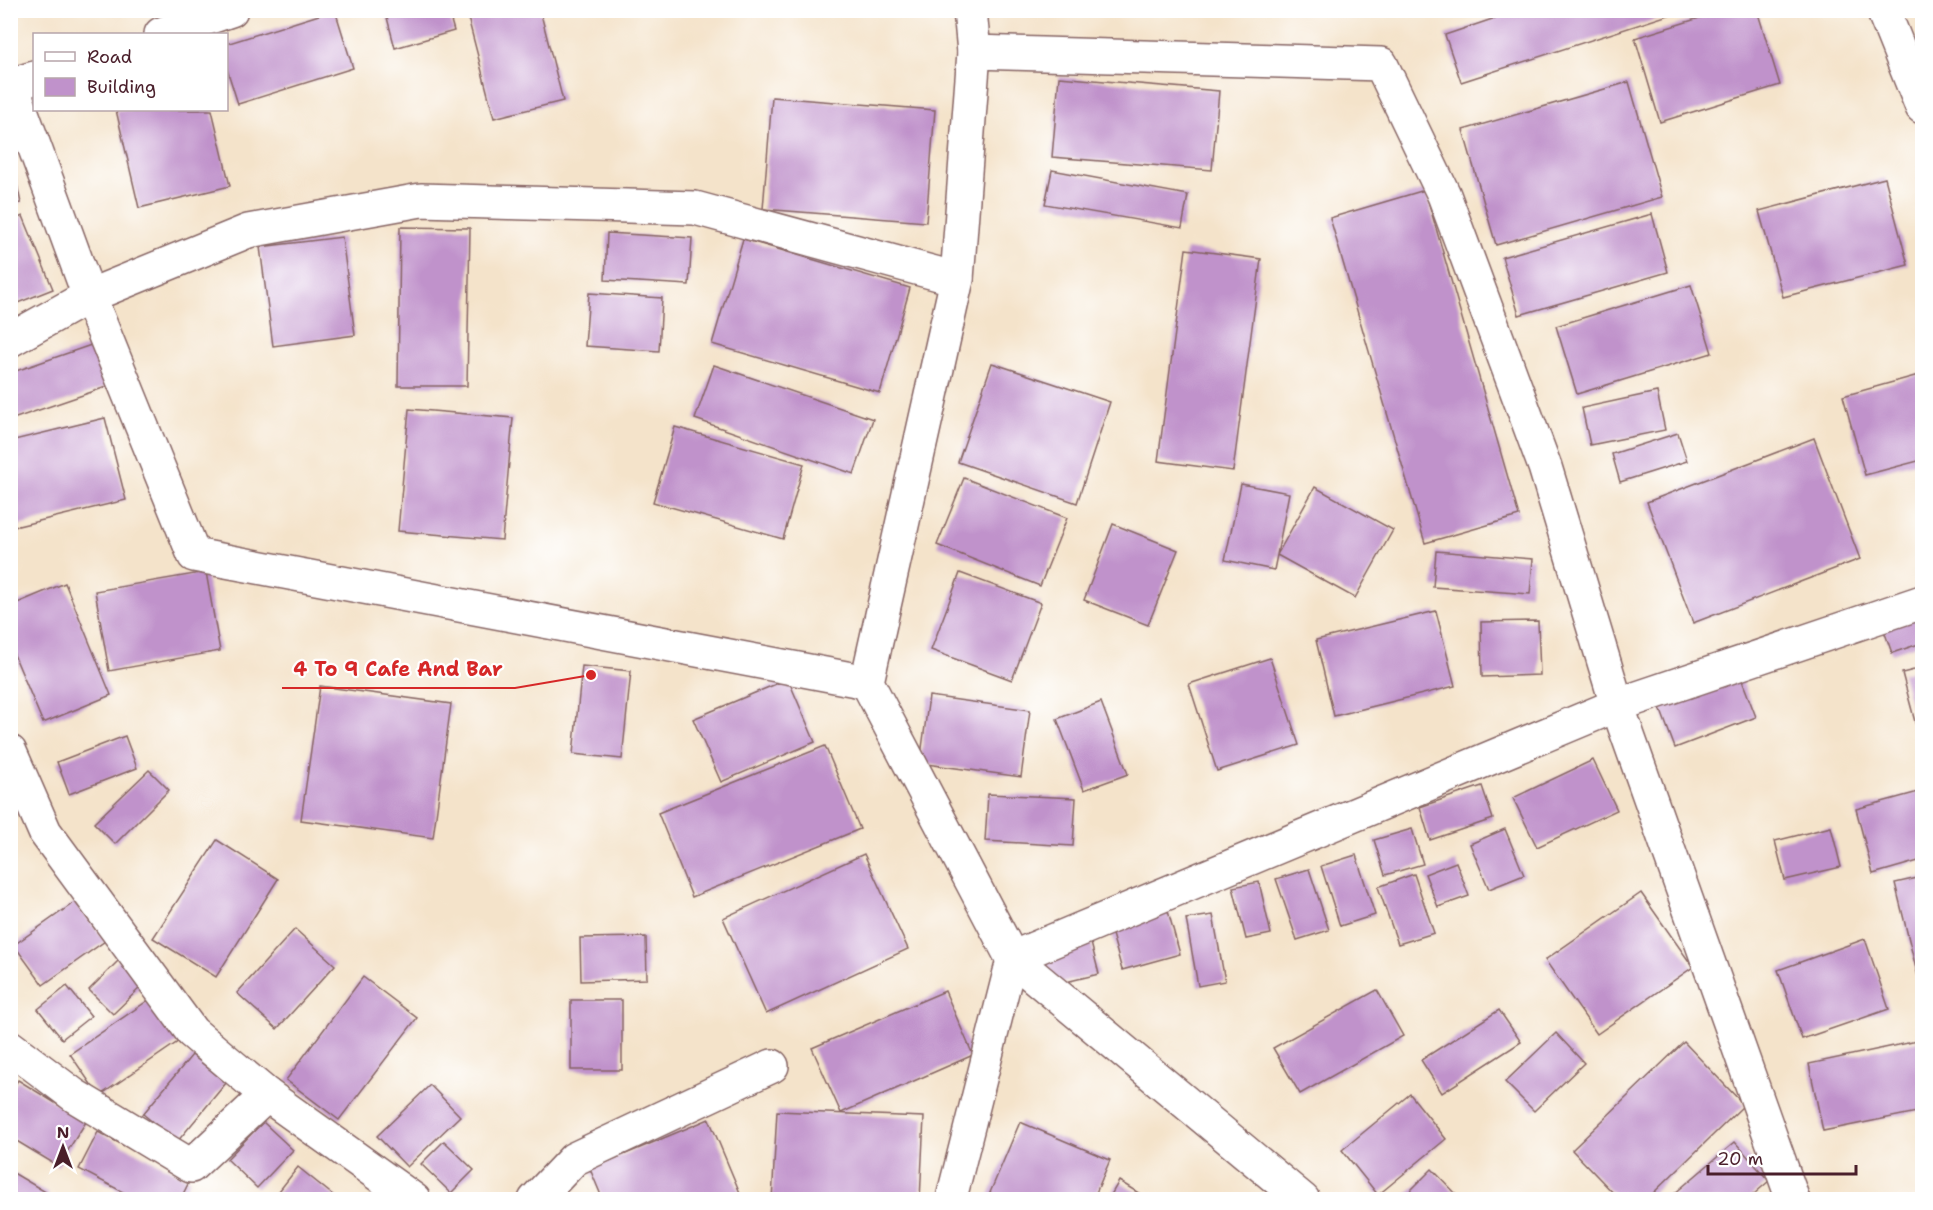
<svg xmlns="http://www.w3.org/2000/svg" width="1933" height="1210" font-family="'Shantell Sans',sans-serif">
  <rect width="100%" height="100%" fill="#fff"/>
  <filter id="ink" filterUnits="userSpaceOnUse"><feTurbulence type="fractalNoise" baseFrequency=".0167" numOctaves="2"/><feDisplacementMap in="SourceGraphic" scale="12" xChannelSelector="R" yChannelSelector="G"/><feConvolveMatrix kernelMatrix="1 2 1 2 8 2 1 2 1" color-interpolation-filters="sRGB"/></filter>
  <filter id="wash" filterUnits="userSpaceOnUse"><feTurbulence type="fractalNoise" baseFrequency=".008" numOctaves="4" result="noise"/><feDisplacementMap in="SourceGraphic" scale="24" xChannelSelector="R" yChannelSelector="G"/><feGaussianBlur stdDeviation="1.35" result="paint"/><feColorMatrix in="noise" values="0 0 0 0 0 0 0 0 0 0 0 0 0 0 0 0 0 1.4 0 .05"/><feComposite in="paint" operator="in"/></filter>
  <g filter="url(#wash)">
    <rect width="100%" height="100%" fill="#f4e3ca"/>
    <g id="blocks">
      <g fill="#c092cb">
        <path d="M335,10L353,68L238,104L226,66V44Z"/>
        <path d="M385,10H448L454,31L395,48Z"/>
        <path d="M466,10H540L563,101L494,118Z"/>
        <path d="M1519,10H1681V11L1461,82L1445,35Z"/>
        <path d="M1725,10H1757L1780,85L1660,122L1635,38Z"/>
        <path d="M1059,77L1219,91L1212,170L1052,157Z"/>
        <path d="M1629,82L1662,197L1496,245L1463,130Z"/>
        <path d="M772,97L935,110L926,222L763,209Z"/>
        <path d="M116,110H212L230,186L139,208Z"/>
        <path d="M10,152L21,203L10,204Z"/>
        <path d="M1052,170L1188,195L1182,228L1045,204Z"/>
        <path d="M1885,178L1908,265L1783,297L1759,211Z"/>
        <path d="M1425,190L1519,516L1425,543L1330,218Z"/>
        <path d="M1652,214L1668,272L1519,315L1502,257Z"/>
        <path d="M23,216L53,289L10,306V221Z"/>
        <path d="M400,227L470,228L467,386H398Z"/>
        <path d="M607,233L692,238L689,285L605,280Z"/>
        <path d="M342,237L355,335L273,346L260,247Z"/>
        <path d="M743,239L910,288L880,393L712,344Z"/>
        <path d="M1186,249L1261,259L1233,471L1158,461Z"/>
        <path d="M1691,285L1712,353L1577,394L1556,326Z"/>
        <path d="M589,293L662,298L659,351L585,346Z"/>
        <path d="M94,344L109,386L10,420V373Z"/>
        <path d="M992,363L1110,402L1077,503L958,462Z"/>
        <path d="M714,365L873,419L854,474L695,419Z"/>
        <path d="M1922,374V460L1865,475L1843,396Z"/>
        <path d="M1657,392L1665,430L1590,445L1582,408Z"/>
        <path d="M409,409L513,418L502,540L398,531Z"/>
        <path d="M105,418L126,500L10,528V441Z"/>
        <path d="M675,427L804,464L783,539L653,502Z"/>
        <path d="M1678,433L1687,461L1620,482L1612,454Z"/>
        <path d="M1814,438L1860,559L1693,623L1647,502Z"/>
        <path d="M964,478L1067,518L1040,586L937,545Z"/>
        <path d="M1241,484L1289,493L1277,555L1315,487L1393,530L1355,598L1277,555L1274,570L1225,560Z"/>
        <path d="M1113,524L1178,550L1148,625L1084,600Z"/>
        <path d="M1436,551L1533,559L1530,594L1433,587Z"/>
        <path d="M206,572L220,651L109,671L95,591Z"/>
        <path d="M960,573L1041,603L1012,680L931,650Z"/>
        <path d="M65,583L111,695L43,723L10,645V606Z"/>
        <path d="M1436,611L1455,686L1334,716L1316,640Z"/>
        <path d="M1922,611V643L1892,653L1882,625Z"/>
        <path d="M1538,621L1540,675L1482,677L1481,622Z"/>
        <path d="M1270,658L1299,745L1217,771L1189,684Z"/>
        <path d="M582,666L631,671L622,759L573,754Z"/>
        <path d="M1922,668V736L1919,737L1902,673Z"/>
        <path d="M1738,670L1756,717L1675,748L1657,700Z"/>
        <path d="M788,679L815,742L721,782L693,719Z"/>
        <path d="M320,686L451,704L433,838L301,820Z"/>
        <path d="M929,696L1030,710L1021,777L920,763Z"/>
        <path d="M1101,702L1128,774L1084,790L1057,719Z"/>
        <path d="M125,736L137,768L69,794L57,762Z"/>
        <path d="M825,746L860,829L692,897L658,813Z"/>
        <path d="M1593,760L1617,810L1537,847L1513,798Z"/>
        <path d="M149,770L169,790L115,844L94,823Z"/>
        <path d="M1482,786L1493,819L1430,840L1420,807Z"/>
        <path d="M1922,791V860L1873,874L1856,809Z"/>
        <path d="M988,794L1076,798L1073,846L985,841Z"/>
        <path d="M1831,827L1841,867L1785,880L1775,841Z"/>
        <path d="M1412,829L1423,864L1385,875L1374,840Z"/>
        <path d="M1505,829L1524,875L1489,889L1470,844Z"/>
        <path d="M217,840L278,879L216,977L153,938Z"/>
        <path d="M864,854L908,949L766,1014L723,918Z"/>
        <path d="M1356,855L1375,915L1340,926L1321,866Z"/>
        <path d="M1456,862L1469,896L1438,907L1425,874Z"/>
        <path d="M1309,869L1329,930L1297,940L1276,879Z"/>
        <path d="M1414,874L1434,933L1398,944L1378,887Z"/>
        <path d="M1922,877V993L1895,883Z"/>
        <path d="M1259,882L1271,934L1246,939L1233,887Z"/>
        <path d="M1641,893L1693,967L1597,1034L1545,960Z"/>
        <path d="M75,902L105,941L43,985L14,945Z"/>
        <path d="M1168,911L1180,954L1122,970L1110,927Z"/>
        <path d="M1213,915L1225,981L1198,986L1186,919Z"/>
        <path d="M295,929L335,965L277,1029L237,993Z"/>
        <path d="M1088,931L1099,974L1049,986L1038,943Z"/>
        <path d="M646,937L647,979L581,981L580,938Z"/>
        <path d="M1865,939L1889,1009L1802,1039L1778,970Z"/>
        <path d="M120,959L144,984L113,1014L89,990Z"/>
        <path d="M363,977L417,1018L339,1120L286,1080Z"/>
        <path d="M67,986L91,1016L62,1039L38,1009Z"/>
        <path d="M1377,990L1403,1036L1300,1094L1273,1048Z"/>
        <path d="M945,991L973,1055L841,1113L812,1048Z"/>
        <path d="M153,997L182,1039L99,1096L70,1054Z"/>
        <rect x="571" y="1000" width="51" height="70"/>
        <path d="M1499,1010L1521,1042L1442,1093L1421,1060Z"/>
        <path d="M1556,1033L1584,1063L1534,1111L1505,1082Z"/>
        <path d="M1922,1040V1111L1823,1131L1809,1064Z"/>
        <path d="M1684,1042L1744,1105L1646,1200H1620L1572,1150Z"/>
        <path d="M192,1055L226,1083L177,1142L143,1114Z"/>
        <path d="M18,1080L86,1122L58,1166L10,1137V1092Z"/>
        <path d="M430,1085L460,1116L407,1167L377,1136Z"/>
        <path d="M1410,1094L1446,1139L1378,1195L1342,1150Z"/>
        <path d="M777,1111L924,1117L920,1200H772Z"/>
        <path d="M709,1119L743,1200H603L590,1169Z"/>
        <path d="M263,1122L293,1150L257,1188L227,1159Z"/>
        <path d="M1020,1122L1110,1160L1093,1200H1000L989,1195Z"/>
        <path d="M98,1132L190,1180L180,1200H138L79,1169Z"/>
        <path d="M444,1141L474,1170L451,1193L421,1164Z"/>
        <path d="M1735,1142L1769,1181L1747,1200H1667Z"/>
        <path d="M298,1167L339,1200H272Z"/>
        <path d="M1432,1169L1462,1200H1401Z"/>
        <path d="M10,1171L49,1194L45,1200H10Z"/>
        <path d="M1119,1181L1150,1200H1108Z"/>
      </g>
    </g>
  </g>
  <g filter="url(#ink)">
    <use href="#blocks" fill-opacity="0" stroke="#866463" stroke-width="1.5"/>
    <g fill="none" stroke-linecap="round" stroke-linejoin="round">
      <g stroke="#866463" stroke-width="33">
        <path id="lane" d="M951,1200L1012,958"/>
      </g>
      <g stroke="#866463" stroke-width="36">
        <g id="street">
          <path d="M970,10L974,52L1381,64L1444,195L1545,467L1617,705L1793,1200"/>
          <path d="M974,52L957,279L867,682L1012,958L1303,1200"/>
          <path d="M10,80L89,296L194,555L867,682"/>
          <path d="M10,340L89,296L248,231L421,200L695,208L957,279"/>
          <path d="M10,752L45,832L192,1032L267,1095L414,1200"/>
          <path d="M1012,958L1617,705L1922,602"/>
          <path d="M10,1047L75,1096L191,1166L267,1095"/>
          <path d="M535,1200L574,1159L772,1066"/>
        </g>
      </g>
      <g stroke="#866463" stroke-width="36">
        <g id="secondary">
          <path d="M1883,10L1922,107"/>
          <path d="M161,34L231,10"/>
          <path d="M10,85L34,78"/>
        </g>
      </g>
      <use href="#lane" stroke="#fff" stroke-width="30"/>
      <use href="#street" stroke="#fff" stroke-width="33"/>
      <use href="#secondary" stroke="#fff" stroke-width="33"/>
    </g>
  </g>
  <path fill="none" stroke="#d62828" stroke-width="2" d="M591 675L515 688H282"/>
  <circle fill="#d62828" stroke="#fff" stroke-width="2" cx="591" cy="675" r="6"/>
  <g font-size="20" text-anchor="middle" font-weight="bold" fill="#d62828" stroke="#fff" stroke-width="4.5" stroke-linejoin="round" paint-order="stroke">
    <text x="398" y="676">4 To 9 Cafe And Bar</text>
  </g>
  <rect width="1933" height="1210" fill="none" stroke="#fff" stroke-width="36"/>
  <rect x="33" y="33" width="195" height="78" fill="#ffffff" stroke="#b7a5aa" stroke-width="1.5"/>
  <rect x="45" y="52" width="30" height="9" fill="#ffffff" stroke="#b7a5aa" stroke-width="1.5"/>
  <text x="87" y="63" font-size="18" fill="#4a1f2b">Road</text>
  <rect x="45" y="78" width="30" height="18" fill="#c092cb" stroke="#b7a5aa" stroke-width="1.5"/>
  <text x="87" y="93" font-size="18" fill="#4a1f2b">Building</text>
  <g transform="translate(63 1147)" stroke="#ffffff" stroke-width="4.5" paint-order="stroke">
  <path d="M0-4.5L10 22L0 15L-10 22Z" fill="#4a1f2b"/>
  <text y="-9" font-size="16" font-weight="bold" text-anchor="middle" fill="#4a1f2b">N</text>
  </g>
  <path d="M1708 1165v9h148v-9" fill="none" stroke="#4a1f2b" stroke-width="3"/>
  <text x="1717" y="1165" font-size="18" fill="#4a1f2b" stroke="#ffffff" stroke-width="4.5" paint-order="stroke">20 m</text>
</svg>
